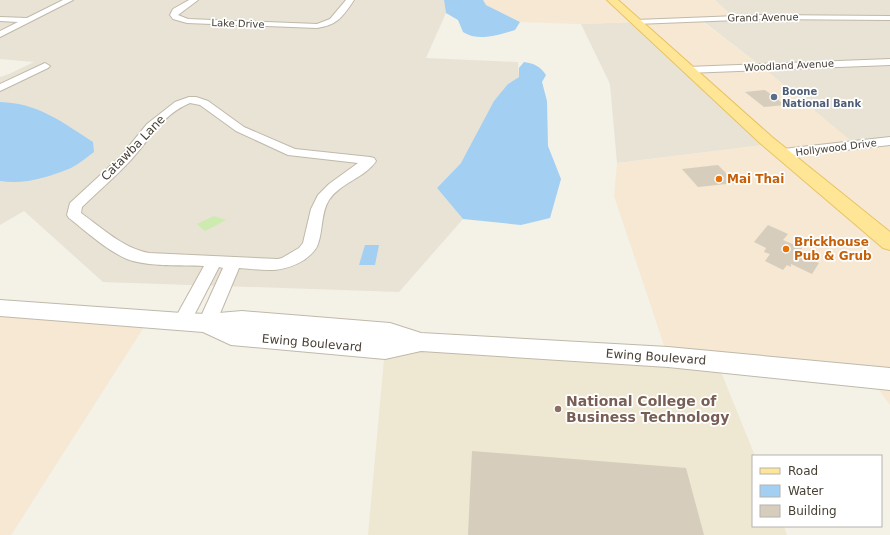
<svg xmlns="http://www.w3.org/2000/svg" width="890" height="535" font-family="'DejaVu Sans',sans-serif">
  <rect width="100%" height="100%" fill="#f4f1e7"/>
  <g fill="#e8e3d5">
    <path d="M0,0H444L446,13L426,58L518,62L519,77L508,84L461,163L437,188L463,219L399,292L103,282L24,211L0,225V77L9,74L34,62L0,59Z"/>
    <path d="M715,0H890V141L855,145L761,66L700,19L733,17Z"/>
    <path d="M636,22L772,144L617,163L610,84L581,24Z"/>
  </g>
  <g fill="#f6e8d2">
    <path d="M483,0H715L733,18L700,20L761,66L855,144L890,141V405L870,378L668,357L614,196L617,163L771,144L636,22L581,24L520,22L486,5Z"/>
    <path d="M0,308L149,319L11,535H0Z"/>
  </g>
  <path fill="#eee7d1" d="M385,349L717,362L755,456H753V526H784L787,535H368Z"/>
  <path fill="#cdeaaf" d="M214,216L226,220L205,231L197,224Z"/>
  <g fill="#a2cff2">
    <path d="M444,0H483L486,5L520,22L515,30C499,35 478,42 463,32L458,20L446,13Z"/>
    <path d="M524,62C535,64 540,66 546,75L542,82L547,101L548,146L561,179L550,218L521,225L463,219L437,188L461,163L494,101L508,84L519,77V68Z"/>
    <path d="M0,102C38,103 62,122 93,142L94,152C87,157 79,164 71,168C49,177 24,185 0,181Z"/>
    <path d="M365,245H379L375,265H359Z"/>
  </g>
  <g fill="#d6cdbc">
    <path d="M765,90L785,105L764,107L745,92Z"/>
    <path d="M718,165L736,183L698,187L682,169Z"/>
    <path d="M768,225L788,234L783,240L802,248L799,254L819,263L812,274L791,264V267L787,265L783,270L765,261L770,254L764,252L766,248L754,242Z"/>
    <path d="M472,451L686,468L704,535H468Z"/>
  </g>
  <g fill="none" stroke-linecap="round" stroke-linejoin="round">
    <g stroke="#c0b9aa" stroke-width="2">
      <g id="minor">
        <path d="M63,0H73L0,37V31L18,22L0,21V17L27,18Z"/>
        <path d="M189,0H198L178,15L188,19L317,24L330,19L346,0H354C343,16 338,25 317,28L187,23L173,19L170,15L173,9Z"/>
        <path d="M763,15L890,16V20L763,19L636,24L632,22L636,20Z"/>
        <path d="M890,59V65L687,73L682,70L687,67Z"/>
        <path d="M45,63L50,66L48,68L0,91V84Z"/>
        <path d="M189,97H196L208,101L244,127L295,149L370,157L374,158L376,161C366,177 340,183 329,200C321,212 323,230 318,244C316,251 309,256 304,260C281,274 264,270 239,268L216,323L213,328L207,330L201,328L198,323L223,268L219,267L188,327L182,329L176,327L173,322L204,266C181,265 148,267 127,259C106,250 87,232 69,218L67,215L70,203L121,156L147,124L175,102ZM190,103L200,105L236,131L288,155L358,163L329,184L318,195L311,209L303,243L299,248L282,258L278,259L149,253C123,248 103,229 81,213L82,207C97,192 114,178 129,162C149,141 161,115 190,103Z"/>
        <path d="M890,137V145L783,157L779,156L777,153L779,150L783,149Z"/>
      </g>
    </g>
    <g stroke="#c0b9aa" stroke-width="2">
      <path id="tertiary" d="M0,300L182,313L207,314L242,311L390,323L421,333L668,347L890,368V390L668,367L421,351L385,359L231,345L203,332L0,316Z"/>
    </g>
    <g stroke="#e7c462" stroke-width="2">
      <path id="primary" d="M607,0H618L772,137L890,232V250L883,248L760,143Z"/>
    </g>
    <use href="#minor" fill="#fff" fill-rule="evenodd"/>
    <use href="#tertiary" fill="#fff" fill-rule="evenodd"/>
    <use href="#primary" fill="#ffe596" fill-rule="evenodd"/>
  </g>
  <circle fill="#5c6f8a" stroke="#fff" stroke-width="1.5" cx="774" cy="97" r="4"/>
  <g fill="#e8710a" stroke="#fff" stroke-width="1.5">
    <circle cx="719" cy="179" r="4"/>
    <circle cx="786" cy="249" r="4"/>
  </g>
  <circle fill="#8d6e63" stroke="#fff" stroke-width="1.5" cx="558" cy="409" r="4"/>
  <g text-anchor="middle" stroke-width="3.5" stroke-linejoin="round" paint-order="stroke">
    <g font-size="10" fill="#484136" stroke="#fff">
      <text transform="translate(763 17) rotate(-1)" y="4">Grand Avenue</text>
      <text transform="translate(238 23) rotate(2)" y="4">Lake Drive</text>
      <text transform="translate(789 65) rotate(-3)" y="4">Woodland Avenue</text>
      <text transform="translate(836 147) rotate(-7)" y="4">Hollywood Drive</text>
    </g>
    <g font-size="10" font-weight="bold" fill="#4e5e75" stroke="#fff" text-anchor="start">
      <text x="782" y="95">Boone<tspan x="782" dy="12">National Bank</tspan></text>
    </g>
    <g font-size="12" fill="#484136" stroke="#fff">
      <text transform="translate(133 148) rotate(-46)" y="4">Catawba Lane</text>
      <text transform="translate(312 343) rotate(5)" y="4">Ewing Boulevard</text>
      <text transform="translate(656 357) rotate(4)" y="4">Ewing Boulevard</text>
    </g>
    <g font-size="12" font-weight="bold" fill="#c56008" stroke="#fff" text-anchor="start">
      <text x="727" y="183">Mai Thai</text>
      <text x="794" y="246">Brickhouse<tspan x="794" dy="14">Pub &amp; Grub</tspan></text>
    </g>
    <g font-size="14" font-weight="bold" fill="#785e54" stroke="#fff" text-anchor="start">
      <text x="566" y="406">National College of<tspan x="566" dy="16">Business Technology</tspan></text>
    </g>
  </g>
  <rect x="752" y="455" width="130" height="72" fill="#ffffff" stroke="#b6b3af"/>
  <rect x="760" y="468" width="20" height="6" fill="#ffe596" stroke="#b6b3af"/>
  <text x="788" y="475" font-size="12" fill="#484136">Road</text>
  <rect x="760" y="485" width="20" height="12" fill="#a2cff2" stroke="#b6b3af"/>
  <text x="788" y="495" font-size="12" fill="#484136">Water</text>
  <rect x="760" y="505" width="20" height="12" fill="#d6cdbc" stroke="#b6b3af"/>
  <text x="788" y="515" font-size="12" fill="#484136">Building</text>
</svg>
